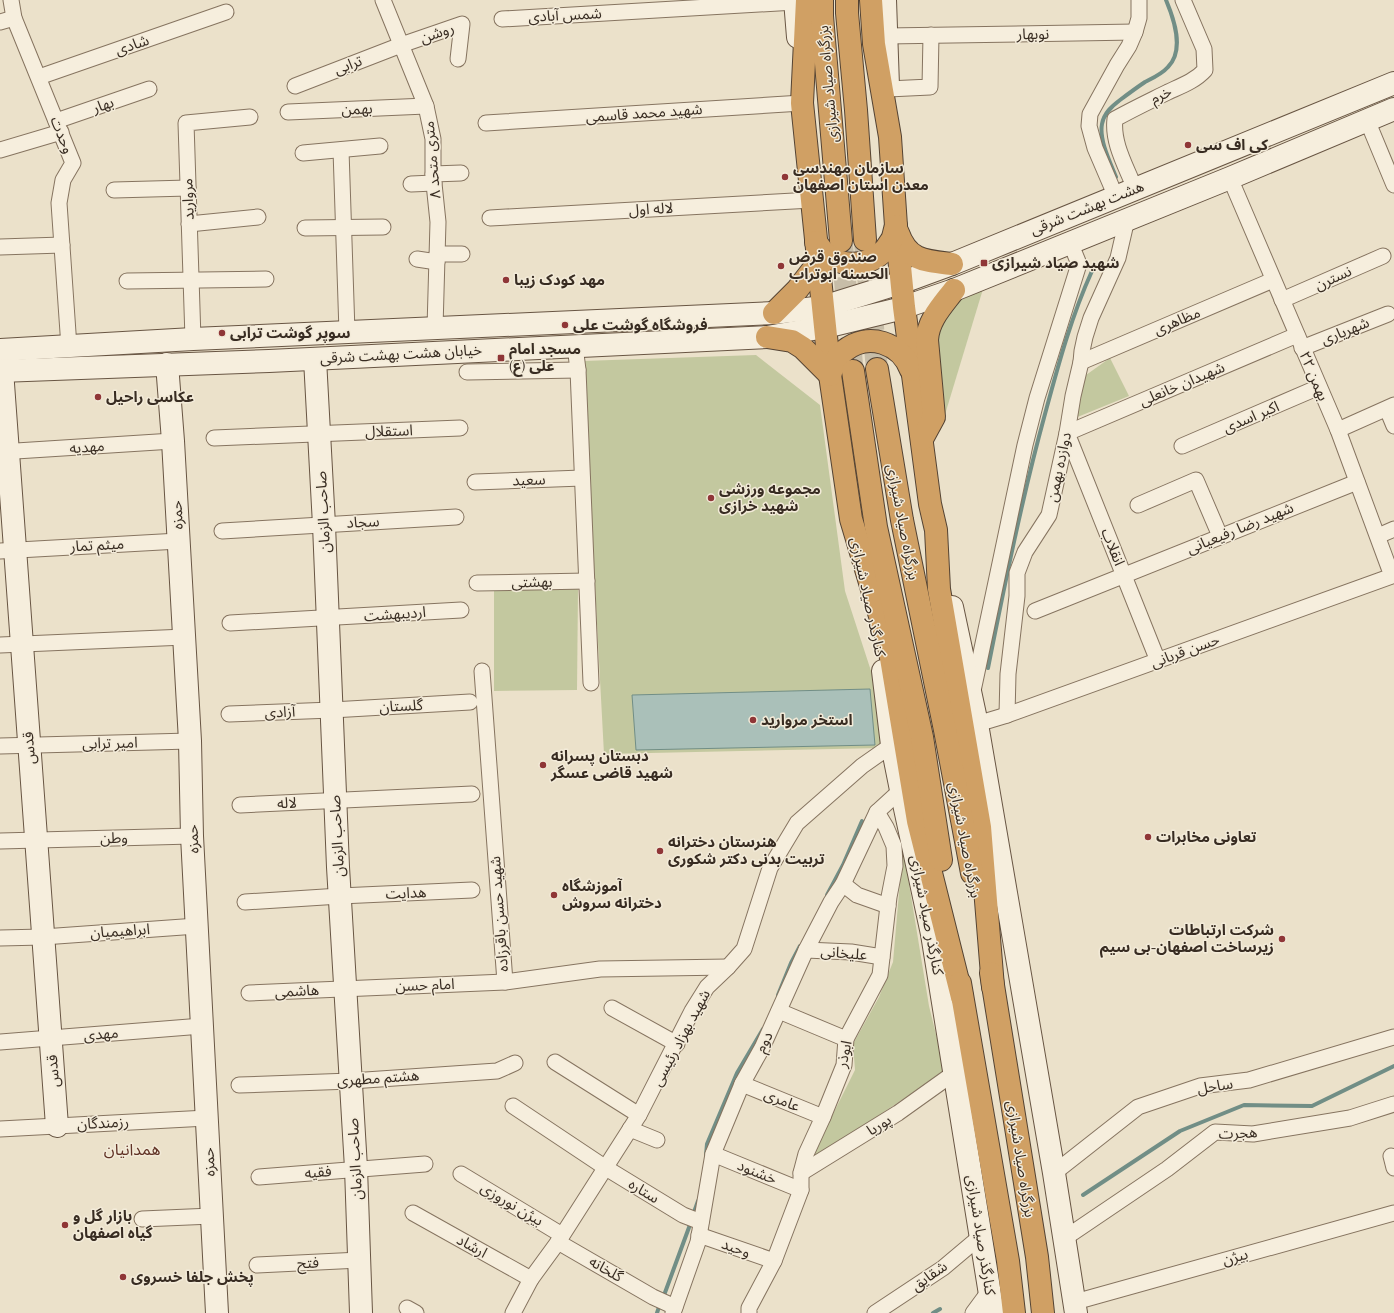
<svg xmlns="http://www.w3.org/2000/svg" width="1394" height="1313" font-family="Spectral,'Noto Sans Arabic',serif">
  <rect width="100%" height="100%" fill="#ebe1ca"/>
  <g fill="#c3c89f">
    <path d="M983,289L940,431L937,423V321L951,305Z"/>
    <path d="M756,355L820,405L845,591L872,674L882,748L604,754L583,361Z"/>
    <path d="M1110,358L1129,396L1075,418L1086,375Z"/>
    <path d="M494,589H578L577,690L494,691Z"/>
    <path d="M903,847L929,1006L945,1071L812,1160L816,1148L855,1070L853,1044L879,997L893,962Z"/>
  </g>
  <path fill="#aac0b9" stroke="#718e86" d="M870,689L875,745L636,750L632,695Z"/>
  <g fill="none" stroke-linecap="round" stroke-linejoin="round">
    <g stroke="#718e86" stroke-width="4">
      <path d="M1116,177C1110,162 1099,140 1102,124C1104,113 1112,106 1120,100C1128,94 1136,88 1145,82C1153,78 1162,74 1168,67C1185,50 1174,19 1166,0"/>
      <path d="M988,668C1005,583 1022,498 1045,414C1058,366 1071,317 1092,271"/>
      <path d="M827,895L843,865L862,821"/>
      <path d="M778,995L791,963L800,946"/>
      <path d="M706,1155L707,1144L737,1073L763,1029"/>
      <path d="M1083,1195L1180,1131L1244,1105L1312,1106L1394,1066"/>
      <path d="M693,1215L698,1201"/>
      <path d="M663,1298L691,1222"/>
      <path d="M657,1313L660,1304"/>
      <path d="M933,1313L940,1309"/>
    </g>
    <g stroke="#c7bda8" stroke-width="22" stroke-dasharray="22 11" stroke-linecap="butt">
      <path d="M865,243L877,369"/>
      <path d="M842,244L852,365"/>
    </g>
    <g stroke="#867460" stroke-width="17">
      <g id="street">
        <path d="M11,0L14,18L73,163L63,180L59,203L69,347"/>
        <path d="M383,0L426,106L433,139V174L438,222L435,328"/>
        <path d="M502,19L795,2"/>
        <path d="M0,22L14,18"/>
        <path d="M886,36L1135,32"/>
        <path d="M39,77L226,12"/>
        <path d="M295,86L401,45L462,24L458,59"/>
        <path d="M888,89L930,87L931,35"/>
        <path d="M288,112L426,106"/>
        <path d="M1367,120L1394,185"/>
        <path d="M56,121L149,89"/>
        <path d="M486,123L802,103"/>
        <path d="M0,150L61,132"/>
        <path d="M341,150L347,332"/>
        <path d="M303,153L380,146"/>
        <path d="M433,174L461,173"/>
        <path d="M411,184L434,183"/>
        <path d="M1135,189C1126,166 1112,143 1115,119C1133,109 1150,101 1168,92C1181,86 1195,81 1205,70L1204,49L1183,0"/>
        <path d="M114,190L188,188"/>
        <path d="M1116,197L1095,148L1089,126L1090,114L1117,65L1129,46L1135,32L1139,18V0"/>
        <path d="M490,218L812,200"/>
        <path d="M189,224L258,217"/>
        <path d="M305,228L383,227"/>
        <path d="M0,247L62,245"/>
        <path d="M437,254H462"/>
        <path d="M417,259L437,262"/>
        <path d="M127,281L266,279"/>
        <path d="M1282,300L1383,256"/>
        <path d="M193,339L186,123L250,117"/>
        <path d="M575,346L578,370L591,683"/>
        <path d="M1302,348L1388,314"/>
        <path d="M1081,362L1273,280"/>
        <path d="M467,372L578,370"/>
        <path d="M1387,409L1394,426"/>
        <path d="M1338,430L1394,405"/>
        <path d="M214,438L460,428"/>
        <path d="M1182,446L1319,387"/>
        <path d="M0,452L173,441"/>
        <path d="M475,482L582,478"/>
        <path d="M1138,505L1196,480L1220,536"/>
        <path d="M222,531L456,517"/>
        <path d="M1378,536L1394,529"/>
        <path d="M0,551L179,541"/>
        <path d="M477,583L587,581"/>
        <path d="M1035,611L1357,482"/>
        <path d="M230,623L461,610"/>
        <path d="M0,645L185,637"/>
        <path d="M1158,661L1067,433L1297,335"/>
        <path d="M482,671L505,982"/>
        <path d="M973,691L1025,445L1037,398L1079,264L1070,242"/>
        <path d="M229,714L332,710L470,702"/>
        <path d="M1007,715L1008,674L1017,596V573L1025,552L1049,515L1067,433L1073,396L1081,362L1082,351L1085,337L1091,318L1118,258L1127,219"/>
        <path d="M977,724L1007,715L1392,576L1338,430L1230,178"/>
        <path d="M0,746L190,741"/>
        <path d="M240,805L472,794"/>
        <path d="M0,841L192,836"/>
        <path d="M843,884L857,895L888,906"/>
        <path d="M245,902L340,896L472,890"/>
        <path d="M0,938L43,937L197,926"/>
        <path d="M806,950L851,952L882,957"/>
        <path d="M249,993L505,982L600,969L728,967"/>
        <path d="M612,1008L677,1044"/>
        <path d="M779,1011L846,1039"/>
        <path d="M0,1042L202,1026"/>
        <path d="M555,1062L639,1115"/>
        <path d="M742,1084L823,1117"/>
        <path d="M239,1085L351,1081L497,1071L515,1063"/>
        <path d="M513,1106L606,1168L683,1215L701,1222"/>
        <path d="M0,1129L207,1118"/>
        <path d="M630,1129L657,1140"/>
        <path d="M713,1154L801,1190"/>
        <path d="M1391,1156L1394,1168"/>
        <path d="M801,1173L898,1113L954,1073"/>
        <path d="M1054,1173L1138,1107L1200,1086L1249,1080L1394,1037"/>
        <path d="M461,1174L562,1235"/>
        <path d="M259,1177L425,1164"/>
        <path d="M413,1213L531,1279"/>
        <path d="M142,1219L212,1216"/>
        <path d="M699,1235L774,1261"/>
        <path d="M1065,1238L1167,1169L1215,1132L1253,1134L1350,1118L1394,1104"/>
        <path d="M558,1242L653,1297L675,1307"/>
        <path d="M257,1265L360,1260"/>
        <path d="M1075,1302L1394,1213"/>
        <path d="M407,1308L416,1313"/>
        <path d="M513,1313L531,1279L558,1242L639,1115L692,1011L707,987L728,967L744,949L770,868L797,823L862,766L892,745"/>
        <path d="M673,1313L698,1242L713,1154L742,1084L762,1048L806,950L831,902L843,884L877,812L901,790"/>
        <path d="M749,1313V1308L774,1261L801,1190V1173L806,1154L823,1117L844,1065L846,1039L880,975L889,897L895,866L894,846L886,827L877,812"/>
        <path d="M875,1313L943,1268L981,1236"/>
        <path d="M973,1313L990,1290"/>
      </g>
    </g>
    <g stroke="#685543" stroke-width="24">
      <g id="secondary">
        <path d="M795,0L798,37"/>
        <path d="M885,0L888,86"/>
        <path d="M0,350L193,339L774,313L823,307L903,282L952,264L1394,83"/>
        <path d="M315,359L324,525L338,867L356,1168L361,1313"/>
        <path d="M167,364L173,441L190,741L192,836L217,1313"/>
        <path d="M2,370L57,1126"/>
        <path d="M0,371L269,361L767,337L825,327L899,309L954,290L1230,178L1394,109"/>
        <path d="M952,607L977,724L1054,1173L1076,1313"/>
        <path d="M883,671L892,745L901,790L932,934L993,1313"/>
      </g>
    </g>
    <g stroke="#544333" stroke-width="24">
      <g id="highway">
        <path d="M807,0L802,103L830,375L851,519L889,646L918,821L962,997"/>
        <path d="M822,0V16L841,241"/>
        <path d="M847,0V13L856,110L865,240"/>
        <path d="M871,0L874,44L890,137L896,226L904,307L930,504L936,530L939,589L980,827L993,987"/>
        <path d="M898,233C908,261 925,261 952,264"/>
        <path d="M816,242C819,246 822,251 826,254C847,271 878,265 891,241C894,237 894,231 896,226"/>
        <path d="M774,313L797,290L818,263"/>
        <path d="M767,337L792,341L803,348L830,375C833,366 836,357 844,351C868,331 901,343 911,370"/>
        <path d="M877,369L902,520L945,730L972,873"/>
        <path d="M853,371L876,527L922,737L941,860"/>
        <path d="M922,439L934,417L927,340C928,320 942,306 954,290"/>
        <path d="M991,973L1037,1257L1043,1313"/>
        <path d="M960,983L1008,1261L1014,1313"/>
      </g>
    </g>
    <use href="#street" stroke="#f6eedd" stroke-width="15"/>
    <use href="#secondary" stroke="#f6eedd" stroke-width="22"/>
    <use href="#highway" stroke="#d0a064" stroke-width="22"/>
  </g>
  <g fill="#8f3637" stroke="#f3ebd9" stroke-width="1.5">
    <circle cx="1188" cy="145" r="4"/>
    <circle cx="785" cy="177" r="4"/>
    <rect x="980" y="259" width="8" height="8" rx="2"/>
    <circle cx="781" cy="266" r="4"/>
    <circle cx="506" cy="280" r="4"/>
    <circle cx="565" cy="325" r="4"/>
    <circle cx="222" cy="333" r="4"/>
    <rect x="497" y="354" width="8" height="8" rx="2"/>
    <circle cx="98" cy="397" r="4"/>
    <circle cx="711" cy="498" r="4"/>
    <circle cx="753" cy="720" r="4"/>
    <circle cx="543" cy="765" r="4"/>
    <circle cx="1148" cy="837" r="4"/>
    <circle cx="660" cy="851" r="4"/>
    <circle cx="554" cy="895" r="4"/>
    <circle cx="1282" cy="939" r="4"/>
    <circle cx="65" cy="1225" r="4"/>
    <circle cx="123" cy="1277" r="4"/>
  </g>
  <g text-anchor="middle" stroke-width="3" stroke-linejoin="round" paint-order="stroke">
    <g font-size="15" fill="#382c22" stroke="#f3ebd9">
      <text transform="translate(565 15) rotate(-3)" y="5">شمس آبادی</text>
      <text transform="translate(437 33) rotate(-19)" y="5">روشن</text>
      <text transform="translate(1033 34) rotate(-1)" y="5">نوبهار</text>
      <text transform="translate(132 45) rotate(-19)" y="5">شادی</text>
      <text transform="translate(348 65) rotate(-21)" y="5">ترابی</text>
      <text transform="translate(828 84) rotate(-95)" y="5">بزرگراه صیاد شیرازی</text>
      <text transform="translate(1161 95) rotate(-26)" y="5">خرم</text>
      <text transform="translate(103 105) rotate(-19)" y="5">بهار</text>
      <text transform="translate(357 109) rotate(-2)" y="5">بهمن</text>
      <text transform="translate(644 113) rotate(-4)" y="5">شهید محمد قاسمی</text>
      <text transform="translate(62 135) rotate(68)" y="5">وحدت</text>
      <text transform="translate(432 160) rotate(-95)" y="5">۸ متری متحد</text>
      <text transform="translate(188 199) rotate(-92)" y="5">مروارید</text>
      <text transform="translate(1087 208) rotate(-22)" y="5">هشت بهشت شرقی</text>
      <text transform="translate(651 209) rotate(-3)" y="5">لاله اول</text>
      <text transform="translate(1333 278) rotate(-24)" y="5">نسترن</text>
      <text transform="translate(1177 321) rotate(-23)" y="5">مظاهری</text>
      <text transform="translate(1345 331) rotate(-22)" y="5">شهریاری</text>
      <text transform="translate(401 354) rotate(-3)" y="5">خیابان هشت بهشت شرقی</text>
      <text transform="translate(1314 376) rotate(67)" y="5">۲۲ بهمن</text>
      <text transform="translate(1182 384) rotate(-23)" y="5">شهیدان خانعلی</text>
      <text transform="translate(1251 417) rotate(-23)" y="5">اکبر اسدی</text>
      <text transform="translate(389 431) rotate(-2)" y="5">استقلال</text>
      <text transform="translate(87 447) rotate(-4)" y="5">مهدیه</text>
      <text transform="translate(1059 467) rotate(-78)" y="5">دوازده بهمن</text>
      <text transform="translate(529 480) rotate(-2)" y="5">سعید</text>
      <text transform="translate(323 512) rotate(-93)" y="5">صاحب الزمان</text>
      <text transform="translate(177 515) rotate(-93)" y="5">حمزه</text>
      <text transform="translate(363 522) rotate(-3)" y="5">سجاد</text>
      <text transform="translate(903 522) rotate(79)" y="5">بزرگراه صیاد شیرازی</text>
      <text transform="translate(1240 528) rotate(-22)" y="5">شهید رضا رفیعیانی</text>
      <text transform="translate(97 545) rotate(-3)" y="5">میثم تمار</text>
      <text transform="translate(1113 547) rotate(68)" y="5">انقلاب</text>
      <text transform="translate(532 582) rotate(-1)" y="5">بهشتی</text>
      <text transform="translate(868 597) rotate(78)" y="5">کنارگذر صیاد شیرازی</text>
      <text transform="translate(395 614) rotate(-4)" y="5">اردیبهشت</text>
      <text transform="translate(1185 651) rotate(-20)" y="5">حسن قربانی</text>
      <text transform="translate(401 706) rotate(-3)" y="5">گلستان</text>
      <text transform="translate(280 712) rotate(-2)" y="5">آزادی</text>
      <text transform="translate(110 743) rotate(-1)" y="5">امیر ترابی</text>
      <text transform="translate(29 748) rotate(-94)" y="5">قدس</text>
      <text transform="translate(287 803) rotate(-2)" y="5">لاله</text>
      <text transform="translate(337 836) rotate(-93)" y="5">صاحب الزمان</text>
      <text transform="translate(114 838) rotate(-1)" y="5">وطن</text>
      <text transform="translate(193 839) rotate(-92)" y="5">حمزه</text>
      <text transform="translate(965 840) rotate(79)" y="5">بزرگراه صیاد شیرازی</text>
      <text transform="translate(406 893) rotate(-2)" y="5">هدایت</text>
      <text transform="translate(499 914) rotate(-94)" y="5">شهید حسن باقرزاده</text>
      <text transform="translate(927 915) rotate(79)" y="5">کنارگذر صیاد شیرازی</text>
      <text transform="translate(120 931) rotate(-4)" y="5">ابراهیمیان</text>
      <text transform="translate(844 953) rotate(5)" y="5">علیخانی</text>
      <text transform="translate(425 985) rotate(-2)" y="5">امام حسن</text>
      <text transform="translate(297 991) rotate(-3)" y="5">هاشمی</text>
      <text transform="translate(101 1034) rotate(-5)" y="5">مهدی</text>
      <text transform="translate(681 1038) rotate(-62)" y="5">شهید بهزاد رئیسی</text>
      <text transform="translate(764 1042) rotate(-64)" y="5">دوم</text>
      <text transform="translate(844 1054) rotate(-78)" y="5">ابوذر</text>
      <text transform="translate(53 1071) rotate(-94)" y="5">قدس</text>
      <text transform="translate(378 1078) rotate(-4)" y="5">هشتم مطهری</text>
      <text transform="translate(1215 1086) rotate(-9)" y="5">ساحل</text>
      <text transform="translate(782 1100) rotate(22)" y="5">عامری</text>
      <text transform="translate(103 1123) rotate(-3)" y="5">رزمندگان</text>
      <text transform="translate(879 1125) rotate(-32)" y="5">پوریا</text>
      <text transform="translate(1238 1133) rotate(-2)" y="5">هجرت</text>
      <text transform="translate(355 1159) rotate(-93)" y="5">صاحب الزمان</text>
      <text transform="translate(1021 1159) rotate(81)" y="5">بزرگراه صیاد شیرازی</text>
      <text transform="translate(209 1162) rotate(-93)" y="5">حمزه</text>
      <text transform="translate(318 1172) rotate(-5)" y="5">فقیه</text>
      <text transform="translate(757 1172) rotate(22)" y="5">خشنود</text>
      <text transform="translate(644 1191) rotate(31)" y="5">ستاره</text>
      <text transform="translate(512 1204) rotate(31)" y="5">بیژن نوروزی</text>
      <text transform="translate(981 1235) rotate(81)" y="5">کنارگذر صیاد شیرازی</text>
      <text transform="translate(472 1246) rotate(29)" y="5">ارشاد</text>
      <text transform="translate(736 1248) rotate(20)" y="5">وحید</text>
      <text transform="translate(1235 1257) rotate(-16)" y="5">بیژن</text>
      <text transform="translate(308 1263) rotate(-3)" y="5">فتح</text>
      <text transform="translate(606 1269) rotate(30)" y="5">گلخانه</text>
      <text transform="translate(929 1276) rotate(-35)" y="5">شقایق</text>
    </g>
    <g font-size="15" font-weight="bold" fill="#382c22" stroke="#f3ebd9" text-anchor="start">
      <text x="1196" y="150">کی اف سی</text>
      <text x="793" y="173">سازمان مهندسی<tspan x="793" dy="17">معدن استان اصفهان</tspan></text>
      <text x="789" y="262">صندوق قرض<tspan x="789" dy="17">الحسنه ابوتراب</tspan></text>
      <text x="992" y="268">شهید صیاد شیرازی</text>
      <text x="514" y="285">مهد کودک زیبا</text>
      <text x="573" y="330">فروشگاه گوشت علی</text>
      <text x="230" y="338">سوپر گوشت ترابی</text>
      <text x="509" y="354">مسجد امام<tspan x="509" dy="17">علی (ع)</tspan></text>
      <text x="106" y="402">عکاسی راحیل</text>
      <text x="719" y="494">مجموعه ورزشی<tspan x="719" dy="17">شهید خرازی</tspan></text>
      <text x="761" y="725">استخر مروارید</text>
      <text x="551" y="761">دبستان پسرانه<tspan x="551" dy="17">شهید قاضی عسگر</tspan></text>
      <text x="1156" y="842">تعاونی مخابرات</text>
      <text x="668" y="847">هنرستان دخترانه<tspan x="668" dy="17">تربیت بدنی دکتر شکوری</tspan></text>
      <text x="562" y="891">آموزشگاه<tspan x="562" dy="17">دخترانه سروش</tspan></text>
      <text x="1274" y="935" text-anchor="end">شرکت ارتباطات<tspan x="1274" dy="17">زیرساخت اصفهان-بی سیم</tspan></text>
      <text x="73" y="1221">بازار گل و<tspan x="73" dy="17">گیاه اصفهان</tspan></text>
      <text x="131" y="1282">پخش جلفا خسروی</text>
    </g>
    <g font-size="16" fill="#603225" stroke="#f3ebd9">
      <text x="132" y="1155">همدانیان</text>
    </g>
  </g>
</svg>
